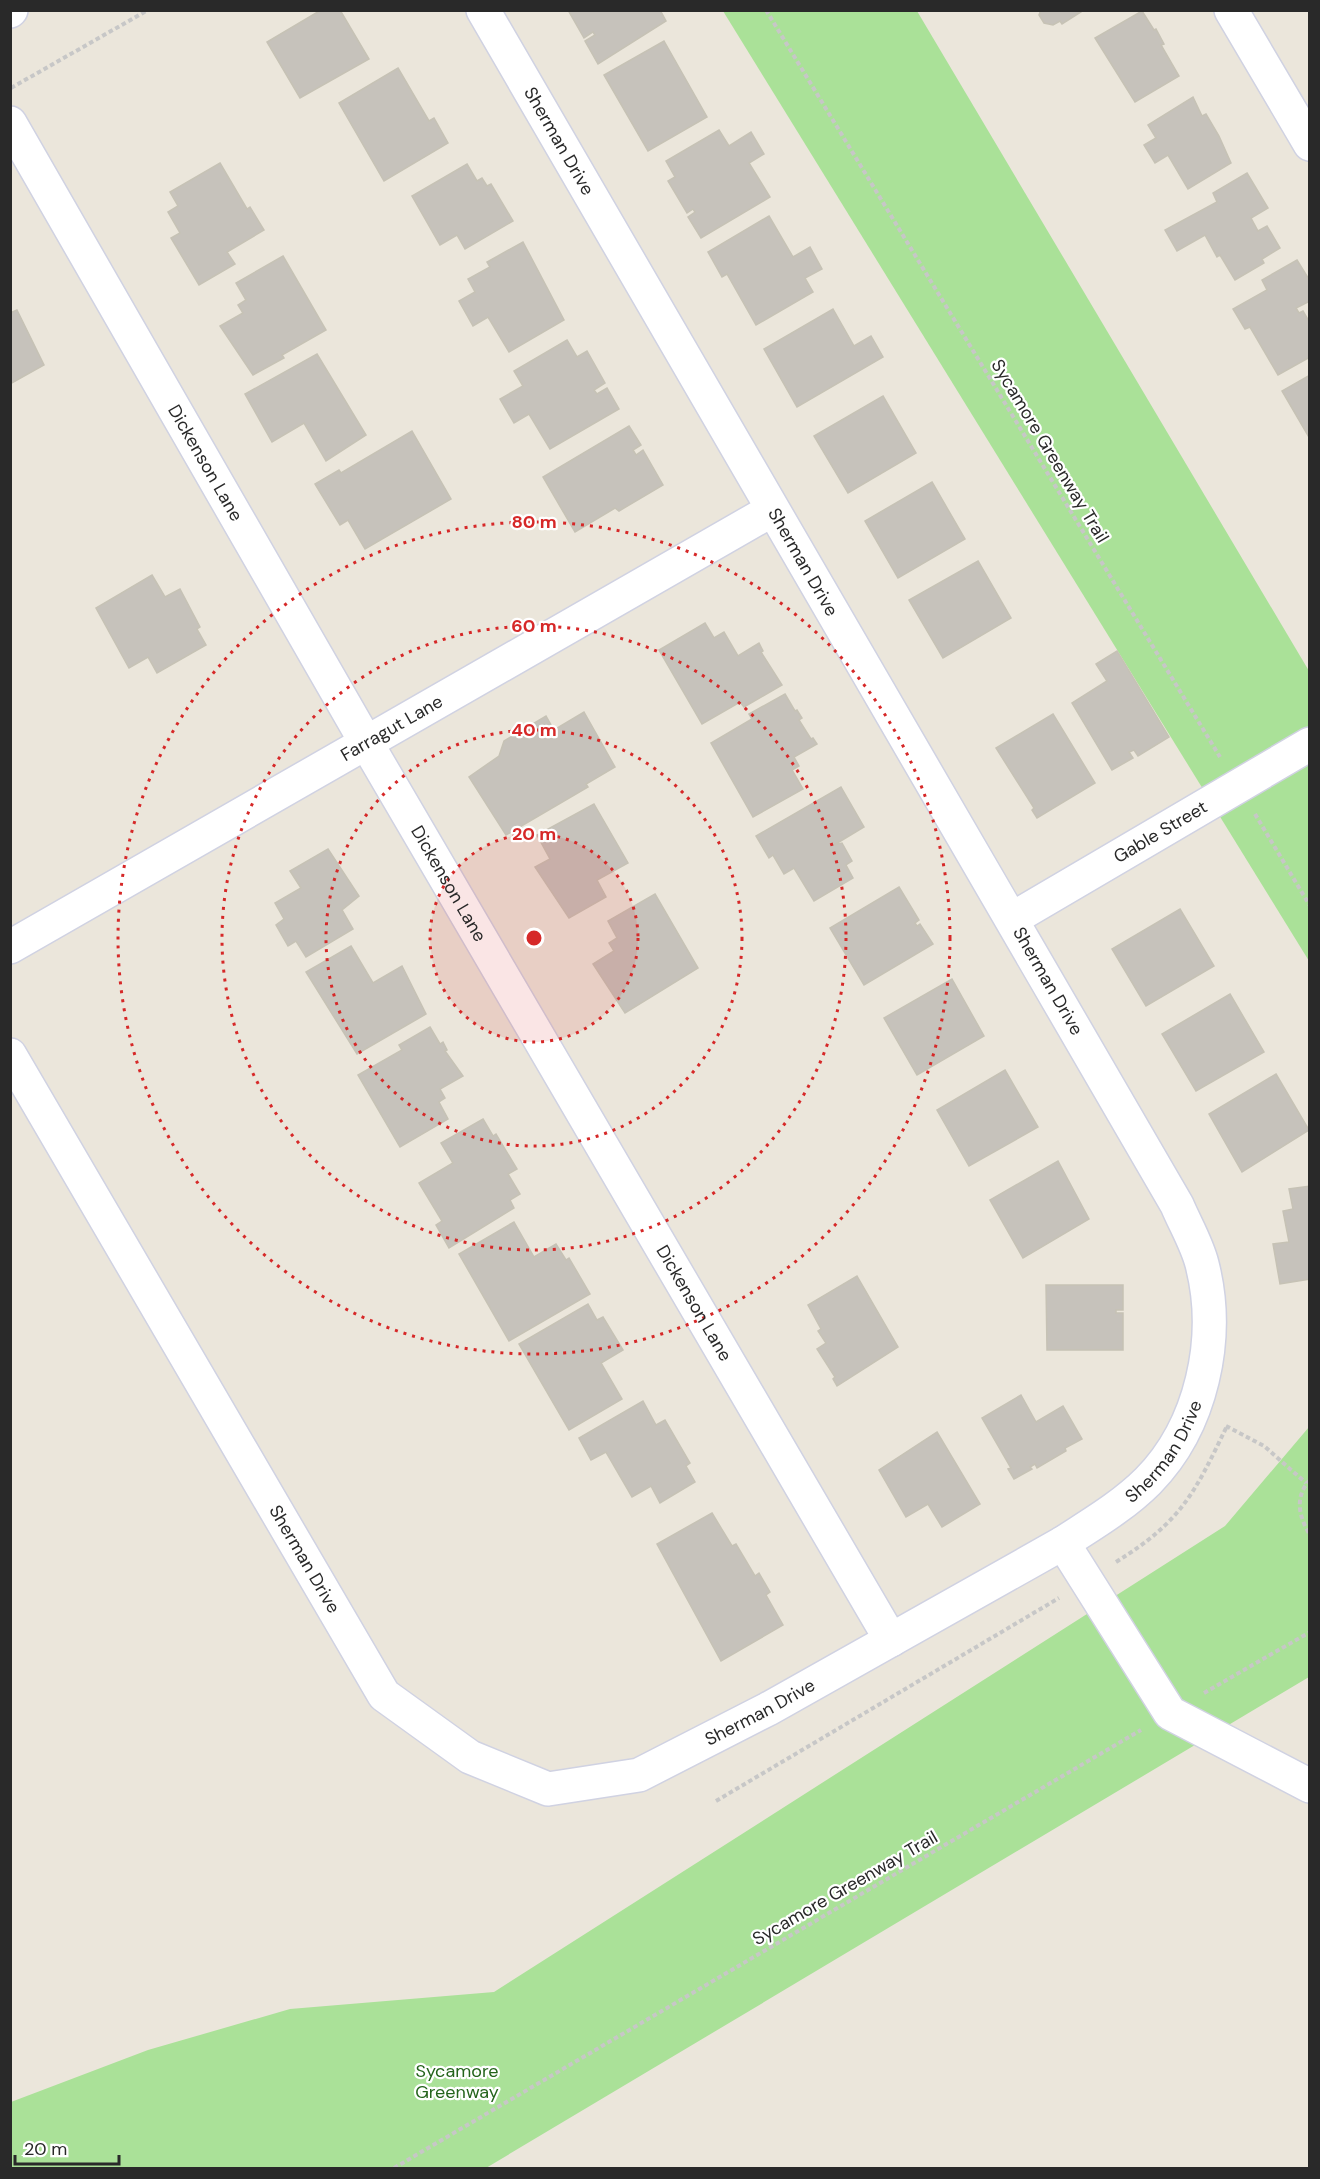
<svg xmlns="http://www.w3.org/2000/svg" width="1320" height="2179" font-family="'DM Sans',sans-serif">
  <rect width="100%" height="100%" fill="#ebe6db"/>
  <g fill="#aae198">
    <path d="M723,11H917L1309,671V961Z"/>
    <path d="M1309,1427V1677L486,2168H11V2102L148,2050L290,2009L494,1992L1225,1526Z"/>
  </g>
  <g fill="#c6c2bb" stroke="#c6c2b5" stroke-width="1.5">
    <path d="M321,10H340L369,59L300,98L267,42Z"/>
    <path d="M568,10H660L666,21L598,64L585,41L595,35L593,32L584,38Z"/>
    <path d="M1041,10H1084L1062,24L1060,21L1053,25L1044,23L1039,15Z"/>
    <path d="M1142,11L1154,30L1156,29L1164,44L1161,45L1179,76L1135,102L1095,38Z"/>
    <path d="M664,41L707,117L648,151L604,75Z"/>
    <path d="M398,68L429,121L434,118L448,143L384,181L339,103Z"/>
    <path d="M1193,97L1202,116L1206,114L1219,136L1231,163L1188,189L1168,155L1155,163L1144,145L1156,138L1148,125Z"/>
    <path d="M719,130L729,146L751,132L764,154L749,163L770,197L701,238L688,217L695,212L693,209L687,213L668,181L675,177L666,161Z"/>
    <path d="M220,163L247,209L250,207L264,230L227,252L235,264L199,285L171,238L180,233L168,212L178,206L170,192Z"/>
    <path d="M467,164L477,181L482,178L487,186L491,184L513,221L465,249L457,235L440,245L412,196Z"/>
    <path d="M1247,173L1268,208L1251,218L1258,231L1267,226L1280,248L1262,259L1264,263L1235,280L1220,255L1217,257L1205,235L1177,251L1165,230L1217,202L1213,193Z"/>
    <path d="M769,216L793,257L810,247L822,269L805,278L813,292L756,325L727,274L722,277L708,252Z"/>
    <path d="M523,242L564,320L509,352L488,317L473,326L459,301L475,292L468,279L490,267L487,262Z"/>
    <path d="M283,256L326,330L282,355L284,358L253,375L220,326L243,313L238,305L246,300L236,283Z"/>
    <path d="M1297,260L1310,281V301L1296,308L1299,313L1303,311L1310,323V357L1278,375L1250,327L1245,329L1233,309L1267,290L1262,280Z"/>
    <path d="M833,309L854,346L871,336L883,357L797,407L764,349Z"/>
    <path d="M17,310L44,365L10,384V313Z"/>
    <path d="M567,340L577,357L587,351L605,383L594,390L597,394L607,388L619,409L550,449L529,414L514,423L500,399L523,386L514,371Z"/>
    <path d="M317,354L366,435L326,461L304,423L272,442L245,394Z"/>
    <path d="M1310,375V439L1282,391Z"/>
    <path d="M883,396L916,453L848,493L814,436Z"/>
    <path d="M629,426L641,445L633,450L636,455L643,450L663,485L619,511L615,508L575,532L543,477Z"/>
    <path d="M412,431L451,499L365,549L348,520L340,525L315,484L339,470L341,473Z"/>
    <path d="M932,482L965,539L898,578L865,521Z"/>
    <path d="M978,561L1011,618L943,658L909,600Z"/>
    <path d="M152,575L165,597L180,589L200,627L197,629L206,645L157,673L148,657L129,668L96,608Z"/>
    <path d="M705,623L714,638L724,632L738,656L759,643L763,651L761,652L782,685L744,707L740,702L702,724L659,650Z"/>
    <path d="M1117,651L1169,737L1138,756L1134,750L1129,752L1133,758L1112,770L1072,703L1107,681L1096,664Z"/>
    <path d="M785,694L795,711L797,710L802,718L799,720L811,739L813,738L817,744L794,757L799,766L792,770L803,789L753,817L711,743L752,719L749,714Z"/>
    <path d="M584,712L615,767L586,784L588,787L506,835L469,777L499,756L504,741L546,716L554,730Z"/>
    <path d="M1053,714L1095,783L1037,818L1032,810L1034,808L996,748Z"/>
    <path d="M841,787L864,827L834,845L842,843L852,861L846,865L853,878L814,901L794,868L784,874L773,855L769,858L756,836Z"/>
    <path d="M594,804L628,863L597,880L606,897L569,918L535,867L550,859L537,835Z"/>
    <path d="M328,849L359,896L342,910L353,929L306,957L296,941L288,946L276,925L284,919L275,903L301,888L290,871Z"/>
    <path d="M899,887L919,920L915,923L917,926L920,924L933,944L864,985L830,928Z"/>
    <path d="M655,894L698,968L625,1013L593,964L614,951L609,943L617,938L608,921Z"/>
    <path d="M1180,909L1214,966L1146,1006L1112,949Z"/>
    <path d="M351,946L373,983L402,966L426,1014L357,1054L306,972Z"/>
    <path d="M952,979L984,1036L917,1075L884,1018Z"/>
    <path d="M1230,994L1264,1052L1196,1091L1162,1034Z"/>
    <path d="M430,1027L440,1044L443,1042L447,1050L445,1051L463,1076L440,1089L445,1098L439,1102L448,1119L400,1147L358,1075L402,1050L399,1045Z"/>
    <path d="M1005,1070L1038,1127L969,1166L937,1110Z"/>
    <path d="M1276,1074L1309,1130L1242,1172L1209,1114Z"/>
    <path d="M483,1119L493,1136L496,1134L517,1169L508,1174L520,1194L510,1200L514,1208L449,1248L436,1225L442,1221L419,1183L453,1163L441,1143Z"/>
    <path d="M1058,1161L1089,1219L1023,1258L990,1200Z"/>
    <path d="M1310,1186V1279L1280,1284L1273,1244L1289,1242L1283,1211L1293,1209L1289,1189Z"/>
    <path d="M514,1222L534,1257L556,1244L566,1260L569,1258L590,1294L509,1341L459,1254Z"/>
    <path d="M857,1276L898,1347L837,1386L833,1379L835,1377L817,1349L826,1343L818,1331L821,1329L808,1305Z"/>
    <path d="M1046,1285H1123V1310H1116V1313H1123V1350H1047Z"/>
    <path d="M588,1304L597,1320L603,1317L623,1350L601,1363L622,1399L569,1430L519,1344Z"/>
    <path d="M1021,1395L1036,1422L1063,1406L1082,1439L1065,1448L1066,1451L1037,1468L1035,1464L1030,1467L1032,1469L1014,1479L1008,1469L1011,1468L982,1418Z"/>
    <path d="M643,1401L656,1425L665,1420L690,1463L686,1466L695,1482L660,1503L651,1486L632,1497L606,1452L591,1460L579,1438Z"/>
    <path d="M937,1432L980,1504L942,1527L928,1504L906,1517L879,1470Z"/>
    <path d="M712,1513L732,1546L736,1544L755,1576L759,1573L770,1592L766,1595L783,1625L721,1661L657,1544Z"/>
  </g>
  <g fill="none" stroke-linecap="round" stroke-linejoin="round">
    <g stroke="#d0d2e2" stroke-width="36">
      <g id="minor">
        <path d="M1231,10L1310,144"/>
        <path d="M10,11L11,10"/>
        <path id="s1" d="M10,123L367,744L891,1640"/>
        <path id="s2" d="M1012,919L1310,744"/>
        <path id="s3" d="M10,947L772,510"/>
        <path id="s4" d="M10,1055L384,1695L470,1757L548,1789L639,1775L768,1709L1063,1543C1092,1524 1123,1506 1148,1481C1202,1426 1221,1338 1202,1264C1197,1244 1185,1224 1177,1205L483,10"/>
        <path d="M1063,1543L1170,1713L1310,1786"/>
      </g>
    </g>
    <g stroke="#c7c7c7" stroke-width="4" stroke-dasharray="4.5 3" stroke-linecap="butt">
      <path d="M766,10L1220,757"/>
      <path d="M11,88L148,10"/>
      <path d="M1255,814L1310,906"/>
      <path d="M1226,1426L1264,1446L1306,1483"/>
      <path d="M1310,1480C1294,1497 1299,1517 1310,1535"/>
      <path d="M1116,1562C1182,1521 1194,1494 1227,1426"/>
      <path d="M1204,1693L1310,1632"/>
      <path d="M716,1801L1059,1598"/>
      <path d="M394,2168L1141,1730"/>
    </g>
    <use href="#minor" stroke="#fff" stroke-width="33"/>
  </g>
  <circle cx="534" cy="938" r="104" fill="#d62828" fill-opacity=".12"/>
  <g fill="none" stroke="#d62828" stroke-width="3" stroke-dasharray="3 6">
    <circle cx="534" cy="938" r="104"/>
    <circle cx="534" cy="938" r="208"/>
    <circle cx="534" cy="938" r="312"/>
    <circle cx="534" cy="938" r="416"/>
  </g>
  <g text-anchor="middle" stroke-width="4.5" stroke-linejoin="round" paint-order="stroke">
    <g font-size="18" fill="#292929" stroke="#fff">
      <text transform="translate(559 141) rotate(60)" y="6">Sherman Drive</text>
      <text transform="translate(1050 451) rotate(59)" y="6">Sycamore Greenway Trail</text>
      <text dy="6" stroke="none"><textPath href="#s1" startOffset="392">Dickenson Lane</textPath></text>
      <text transform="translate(803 562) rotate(60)" y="6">Sherman Drive</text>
      <text dy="6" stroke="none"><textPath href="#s3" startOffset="440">Farragut Lane</textPath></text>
      <text dy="6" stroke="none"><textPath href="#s2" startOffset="172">Gable Street</textPath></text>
      <text dy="6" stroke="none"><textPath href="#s1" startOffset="878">Dickenson Lane</textPath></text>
      <text transform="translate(1048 981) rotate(60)" y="6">Sherman Drive</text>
      <text dy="6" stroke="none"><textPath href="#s1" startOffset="1364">Dickenson Lane</textPath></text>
      <text dy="6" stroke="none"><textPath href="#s4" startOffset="1646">Sherman Drive</textPath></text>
      <text dy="6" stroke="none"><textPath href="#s4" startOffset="584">Sherman Drive</textPath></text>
      <text dy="6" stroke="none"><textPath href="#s4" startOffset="1160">Sherman Drive</textPath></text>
      <text transform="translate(845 1888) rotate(-30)" y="6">Sycamore Greenway Trail</text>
    </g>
    <g font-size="18" fill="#24641b" stroke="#fff">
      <text x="457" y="2077">Sycamore<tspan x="457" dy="21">Greenway</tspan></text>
    </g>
  </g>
  <circle cx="534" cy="938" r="9" fill="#d62828" stroke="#fff" stroke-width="3"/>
  <g font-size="18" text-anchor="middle" font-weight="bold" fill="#d62828" stroke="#fff" stroke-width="4.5" stroke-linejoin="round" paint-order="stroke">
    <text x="534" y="528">80 m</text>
    <text x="534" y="632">60 m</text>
    <text x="534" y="736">40 m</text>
    <text x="534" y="840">20 m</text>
  </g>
  <rect width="1320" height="2179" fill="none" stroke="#292929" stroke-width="24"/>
  <path d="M15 2155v9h104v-9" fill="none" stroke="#292929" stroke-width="3"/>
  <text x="24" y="2155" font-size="18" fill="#292929" stroke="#ffffff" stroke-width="4.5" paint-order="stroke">20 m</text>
</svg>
